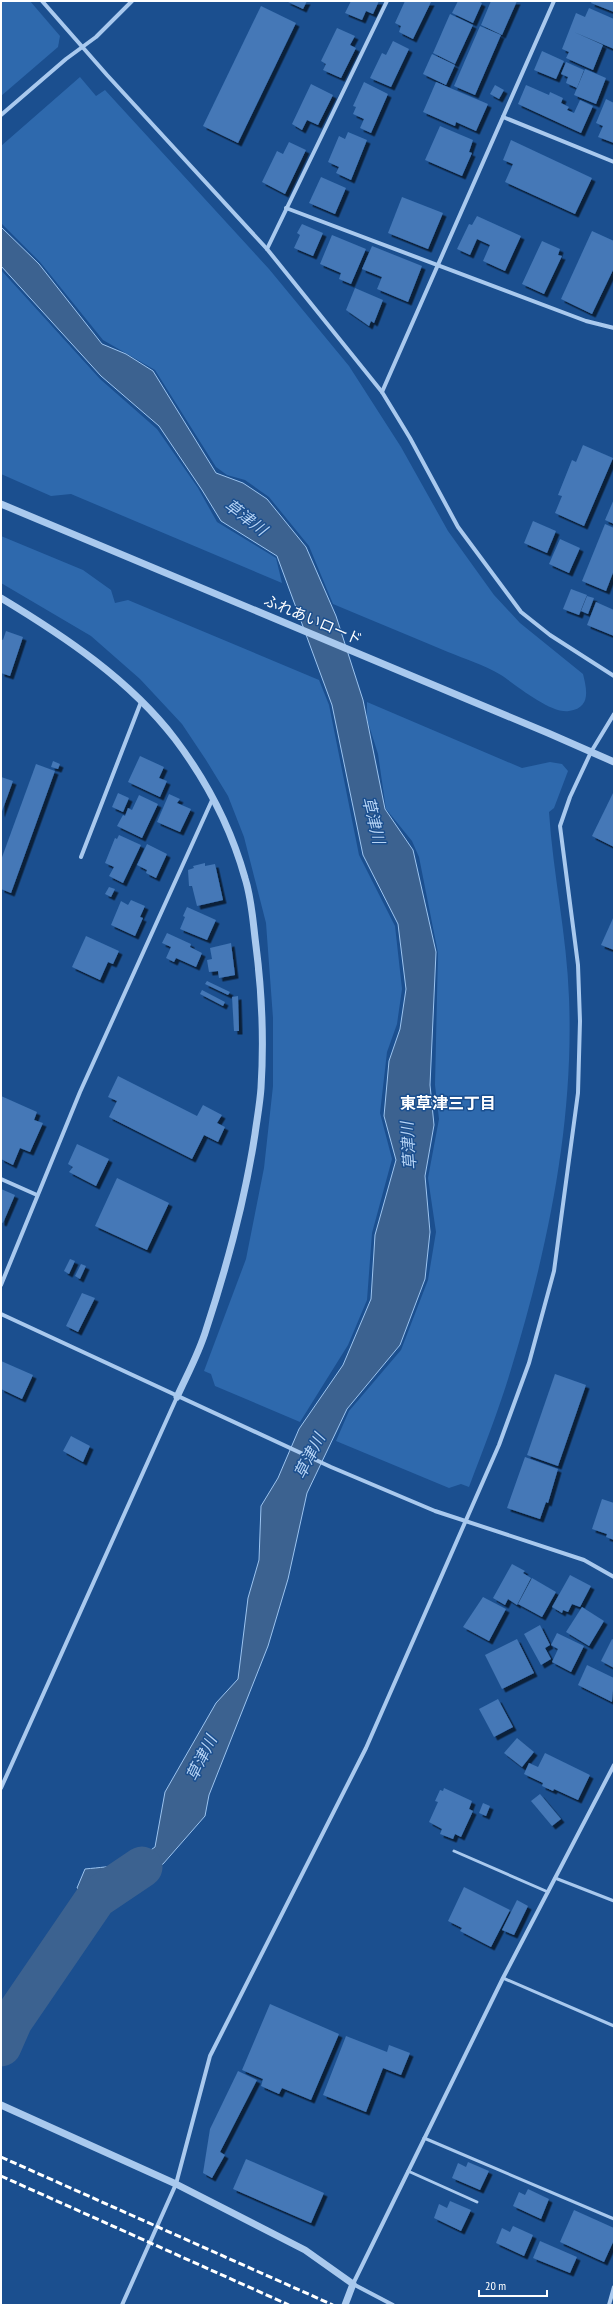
<svg xmlns="http://www.w3.org/2000/svg" width="615" height="2306" font-family="'PT Sans Narrow','Noto Sans JP',sans-serif">
  <defs>
    <filter id="shadow"><feDropShadow dx="3.5" dy="3.5" stdDeviation="0" flood-color="#0009"/></filter>
  </defs>
  <rect width="100%" height="100%" fill="#1b4f8f"/>
  <g fill="#2e69ad">
    <path d="M1,1H30L60,36L58,47L1,96Z"/>
    <path d="M80,77L96,96L105,90L269,269L349,366L401,447L448,531L494,595L520,623L583,674C587,690 591,708 569,711C551,714 516,685 501,675C485,665 465,659 448,652C410,636 371,620 333,604L309,546L269,497L245,480L227,475L216,467L155,370L103,340L40,262L1,223V146Z"/>
    <path d="M1,270L100,379L157,429L198,488L217,522L276,558L282,583L71,494L51,496L1,474Z"/>
    <path d="M1,536L83,570L111,590L115,603L128,600L319,680L329,705L359,855L395,926L402,989L397,1024L387,1052L380,1113L392,1159L372,1233L367,1300L348,1345L300,1422L215,1386L211,1374L204,1371L246,1259L264,1168L273,1086V1018L266,923L244,837L228,796L206,760L182,724L140,679L91,636L1,583Z"/>
    <path d="M367,702L522,768L550,762L562,764L568,771L554,808L549,812C553,874 567,936 569,998C574,1123 548,1248 512,1366C500,1407 484,1447 469,1487L461,1484L449,1488L336,1441L349,1411L401,1350L428,1280L436,1232L428,1178L439,1119L435,1085L438,953L419,857L412,841L386,809L378,754L367,719Z"/>
  </g>
  <path fill="#3c6290" stroke="#9cc4f0" d="M1,227L39,264L102,344L126,354L153,371L216,473L243,483L267,499L306,547L336,616L363,700L385,809L413,850L436,952L430,1085L434,1125L425,1176L430,1232L425,1279L400,1345L347,1409L307,1493L288,1579L268,1646L209,1795L205,1816L163,1864L130,1884L114,1902L96,1898L77,1888L85,1869C115,1866 129,1866 155,1847L165,1792L216,1703L238,1679L248,1598L259,1560L261,1506L278,1478L299,1429L343,1365L371,1299L375,1235L396,1160L384,1116L389,1061L400,1029L406,989L398,924L363,855L332,705L277,556L221,521L202,490L159,426L101,376L1,266Z"/>
  <g fill="none" stroke-linecap="round" stroke-linejoin="round">
    <path stroke="#3c6290" stroke-width="41" d="M1,2046L12,2021L96,1898L142,1867"/>
  </g>
  <g fill="#4478b7" filter="url(#shadow)">
    <path d="M286,1H307L303,9Z"/>
    <path d="M351,1H379L373,14L366,11L362,20L345,13Z"/>
    <path d="M405,1L431,2L413,39L399,32L401,26L395,23Z"/>
    <path d="M458,1H478L482,3L473,23L452,13Z"/>
    <path d="M491,1H517L502,35L481,25Z"/>
    <path d="M592,1H614V12L591,3Z"/>
    <path d="M261,6L296,23L238,143L203,126Z"/>
    <path d="M589,8L614,19V49L574,32L603,45L593,70L566,58L569,52L562,49L576,13L585,17Z"/>
    <path d="M450,14L473,25L455,64L433,53Z"/>
    <path d="M480,26L501,35L475,95L454,86Z"/>
    <path d="M337,28L355,36L350,45L356,48L341,78L323,70L326,64L321,61Z"/>
    <path d="M393,41L409,49L391,87L370,78L382,53L386,55Z"/>
    <path d="M542,51L564,61L556,79L534,70Z"/>
    <path d="M432,54L455,65L446,85L423,74Z"/>
    <path d="M566,62L584,70L577,88L566,83L568,77L561,74Z"/>
    <path d="M585,69L606,78L596,104L574,95Z"/>
    <path d="M364,82L388,94L371,133L360,128L364,119L353,114L356,107L353,106Z"/>
    <path d="M436,82L488,104L476,131L456,122L455,126L423,112Z"/>
    <path d="M311,84L333,95L318,125L307,120L302,130L292,124Z"/>
    <path d="M495,85L504,90L499,99L490,94Z"/>
    <path d="M526,85L549,95L550,92L563,98L561,103L569,107L567,110L574,113L580,100L593,106L581,133L518,104Z"/>
    <path d="M606,99L614,103V143L598,137L603,126L596,123Z"/>
    <path d="M440,126L473,140L469,152L472,153L462,176L425,160Z"/>
    <path d="M348,132L367,140L351,180L336,173L339,167L328,162L339,136L345,139Z"/>
    <path d="M511,140L592,178L575,214L505,182L513,164L503,160Z"/>
    <path d="M289,142L306,150L285,194L262,182L277,151L283,154Z"/>
    <path d="M321,177L346,188L335,214L309,203Z"/>
    <path d="M402,197L443,213L428,249L388,233Z"/>
    <path d="M477,216L521,236L505,271L483,261L490,245L477,239L470,255L457,249L469,224L472,225Z"/>
    <path d="M302,224L323,233L313,256L294,248L300,235L297,233Z"/>
    <path d="M592,231L614,241V268L592,314L561,299Z"/>
    <path d="M332,235L366,249L351,284L339,279L341,273L320,264Z"/>
    <path d="M542,241L560,249L558,255L562,256L544,294L522,284Z"/>
    <path d="M372,246L422,266L408,302L377,289L382,277L362,269Z"/>
    <path d="M355,288L383,300L374,323L371,321L369,326L346,310Z"/>
    <path d="M583,445L613,458L584,526L555,513L562,496L558,495L572,460L576,462Z"/>
    <path d="M614,499V524L605,520Z"/>
    <path d="M533,521L556,531L547,553L524,543Z"/>
    <path d="M605,524L614,528V570L606,591L582,581Z"/>
    <path d="M560,539L580,548L569,573L549,564Z"/>
    <path d="M571,589L587,595L579,615L563,609Z"/>
    <path d="M587,596L594,598L588,614L581,611Z"/>
    <path d="M596,602L614,610V636L587,625Z"/>
    <path d="M6,631L23,637L10,676L1,673V639L3,640Z"/>
    <path d="M140,756L164,767L159,778L167,781L160,797L128,782Z"/>
    <path d="M53,761L60,764L58,769L51,767Z"/>
    <path d="M36,764L55,771L11,893L1,889V860Z"/>
    <path d="M1,777L13,781L1,814Z"/>
    <path d="M614,791V847L592,836Z"/>
    <path d="M118,793L129,798L123,812L112,807Z"/>
    <path d="M169,794L180,799L177,803L191,809L180,832L157,822Z"/>
    <path d="M139,795L158,804L142,838L117,826L123,815L125,816L128,808L132,810Z"/>
    <path d="M119,835L141,845L123,883L109,876L114,867L105,863L115,838L117,839Z"/>
    <path d="M147,844L167,854L156,878L146,873L147,870L137,865Z"/>
    <path d="M205,863V866L215,864L223,900L197,906L192,886H189L188,870L194,868L193,866Z"/>
    <path d="M109,887L115,889L111,897L105,894Z"/>
    <path d="M131,900L145,906L140,917L143,918L135,936L111,925L121,901L128,905Z"/>
    <path d="M187,907L216,920L207,940L180,929L185,917L183,916Z"/>
    <path d="M614,916V950L601,945Z"/>
    <path d="M167,933L191,944L190,947L202,953L196,967L176,958L174,962L166,958L171,947L162,943Z"/>
    <path d="M86,936L119,951L113,964L108,962L100,980L72,967Z"/>
    <path d="M231,943L235,975L219,978L218,971L209,972L207,960L212,959L210,948Z"/>
    <path d="M207,981L230,992L228,995L205,984Z"/>
    <path d="M202,990L225,1002L223,1006L200,994Z"/>
    <path d="M238,996L239,1031H234L232,997Z"/>
    <path d="M118,1076L197,1116L203,1105L222,1115L217,1123L225,1127L218,1142L204,1135L192,1159L109,1117L117,1101L108,1097Z"/>
    <path d="M1,1096L37,1112L34,1120L43,1123L30,1152L20,1148L13,1165L1,1159Z"/>
    <path d="M77,1144L109,1159L96,1186L69,1172L73,1167L68,1164Z"/>
    <path d="M117,1178L169,1203L147,1250L95,1226Z"/>
    <path d="M1,1189L15,1195L3,1223L1,1222Z"/>
    <path d="M70,1259L75,1261L69,1274L64,1271Z"/>
    <path d="M81,1264L86,1266L80,1279L75,1276Z"/>
    <path d="M82,1293L95,1298L78,1332L66,1326Z"/>
    <path d="M1,1361L33,1375L22,1399L1,1389Z"/>
    <path d="M555,1374L586,1385L558,1466L527,1455Z"/>
    <path d="M71,1436L90,1446L83,1462L63,1451Z"/>
    <path d="M525,1457L558,1469L548,1503L546,1502L540,1519L507,1508Z"/>
    <path d="M602,1499L614,1503V1540L606,1537L607,1534L592,1529Z"/>
    <path d="M512,1564L525,1571L523,1573L531,1578L517,1605L508,1599L505,1605L493,1598Z"/>
    <path d="M570,1575L591,1586L580,1607L572,1604L568,1612L563,1610L562,1613L552,1607Z"/>
    <path d="M532,1578L556,1592L542,1617L518,1604Z"/>
    <path d="M483,1597L506,1609L489,1641L463,1627Z"/>
    <path d="M582,1607L604,1621L589,1646L566,1632Z"/>
    <path d="M540,1625L550,1645L545,1648L551,1659L541,1665L524,1634Z"/>
    <path d="M557,1633L584,1646L571,1672L552,1662L558,1649L551,1645Z"/>
    <path d="M517,1639L534,1673L502,1689L485,1655Z"/>
    <path d="M612,1639L614,1640V1668L601,1661Z"/>
    <path d="M587,1665L614,1678L612,1702L578,1685Z"/>
    <path d="M498,1699L513,1727L494,1737L479,1709Z"/>
    <path d="M517,1738L534,1752L522,1767L504,1753Z"/>
    <path d="M545,1753L590,1775L578,1800L554,1789L553,1791L542,1786L543,1783L524,1774L529,1763L538,1767Z"/>
    <path d="M444,1788L472,1801L469,1809L473,1811L461,1837L455,1834L453,1839L440,1834L442,1829L429,1822L438,1802L435,1801L440,1790L443,1791Z"/>
    <path d="M540,1794L561,1819L552,1826L531,1801Z"/>
    <path d="M483,1803L490,1806L486,1816L479,1813Z"/>
    <path d="M464,1887L510,1910L491,1947L460,1931L462,1928L448,1921Z"/>
    <path d="M517,1900L528,1906L514,1935L502,1930Z"/>
    <path d="M270,2004L339,2034L311,2100L282,2088L279,2094L261,2086L263,2079L242,2070Z"/>
    <path d="M346,2036L387,2052L389,2045L410,2053L401,2075L383,2068L366,2112L323,2095Z"/>
    <path d="M238,2071L257,2080L220,2152L225,2155L212,2178L203,2173L210,2129Z"/>
    <path d="M246,2159L324,2193L311,2223L233,2189Z"/>
    <path d="M468,2162L489,2171L480,2190L452,2178L458,2163L466,2167Z"/>
    <path d="M528,2189L549,2199L541,2219L513,2206L519,2192L525,2195Z"/>
    <path d="M450,2201L471,2210L461,2231L434,2218L439,2204L447,2208Z"/>
    <path d="M574,2210L614,2228V2240L604,2262L560,2242Z"/>
    <path d="M513,2226L533,2235L524,2256L496,2243L502,2228L510,2232Z"/>
    <path d="M540,2241L577,2257L570,2273L533,2258Z"/>
  </g>
  <g fill="none" stroke-linecap="round" stroke-linejoin="round">
    <g stroke="#a9c9ee" stroke-width="3">
      <path d="M454,1851L548,1892"/>
      <path d="M555,1878L614,1901"/>
      <path d="M503,1978L614,2026"/>
      <path d="M424,2138L614,2219"/>
      <path d="M408,2171L477,2202"/>
    </g>
    <g stroke="#a9c9ee" stroke-width="4">
      <path d="M42,1L107,75L267,249L382,392L410,438L458,527L521,612L550,635L614,676"/>
      <path d="M1,115L66,59L96,37L132,1"/>
      <path d="M503,117L614,162"/>
      <path d="M286,208L586,321L614,328"/>
      <path d="M267,249L387,1"/>
      <path d="M382,392L554,1"/>
      <path d="M81,857L141,702"/>
      <path d="M1,1179L37,1195"/>
      <path d="M1,1285L80,1092L213,798"/>
      <path d="M1,1314L331,1467L435,1511L584,1560L614,1577"/>
      <path d="M1,1788L177,1397"/>
      <path d="M122,2305L176,2184L210,2056L366,1748L499,1445L529,1363L554,1271L578,1093L580,1021L578,965L560,826L570,797L591,752L614,714"/>
      <path d="M393,2305L353,2284L503,1978L614,1765"/>
      <path d="M609,2305L614,2287"/>
    </g>
    <g stroke="#a9c9ee" stroke-width="7">
      <path d="M1,504L548,733L614,762"/>
      <path d="M1,598C64,636 130,680 175,739C206,780 231,828 245,878C252,900 253,923 256,946C262,993 264,1041 261,1088C260,1103 257,1119 255,1134C245,1200 227,1266 206,1330C199,1353 187,1375 177,1397"/>
      <path d="M1,2105L176,2184L305,2250L353,2284L345,2305"/>
    </g>
    <g stroke="#fff" stroke-width="3" stroke-dasharray="7 3" stroke-linecap="butt">
      <path d="M1,2157L333,2305"/>
      <path d="M1,2176L289,2305"/>
    </g>
  </g>
  <g text-anchor="middle" stroke-width="3" stroke-linejoin="round" paint-order="stroke">
    <g font-size="15" fill="#fff" stroke="#1b4f8f">
      <text transform="translate(313 620) rotate(23)" y="5">ふれあいロード</text>
    </g>
    <g font-size="16" font-style="italic" fill="#b5d3f5" stroke="#1b4f8f">
      <text transform="translate(246 517) rotate(37)" y="6">草津川</text>
      <text transform="translate(374 820) rotate(76)" y="6">草津川</text>
      <text transform="translate(408 1146) rotate(-94)" y="6">草津川</text>
      <text transform="translate(309 1456) rotate(-63)" y="6">草津川</text>
      <text transform="translate(201 1758) rotate(-64)" y="6">草津川</text>
    </g>
    <g font-size="16" font-weight="bold" fill="#fff" stroke="#1b4f8f">
      <text x="448" y="1109">東草津三丁目</text>
    </g>
  </g>
  <rect width="615" height="2306" fill="none" stroke="#ffffff" stroke-width="4"/>
  <path d="M479 2290v6h68v-6" fill="none" stroke="#ffffff" stroke-width="2"/>
  <text x="485" y="2290" font-size="12" fill="#ffffff" stroke="#1b4f8f" stroke-width="3" paint-order="stroke">20 m</text>
</svg>
